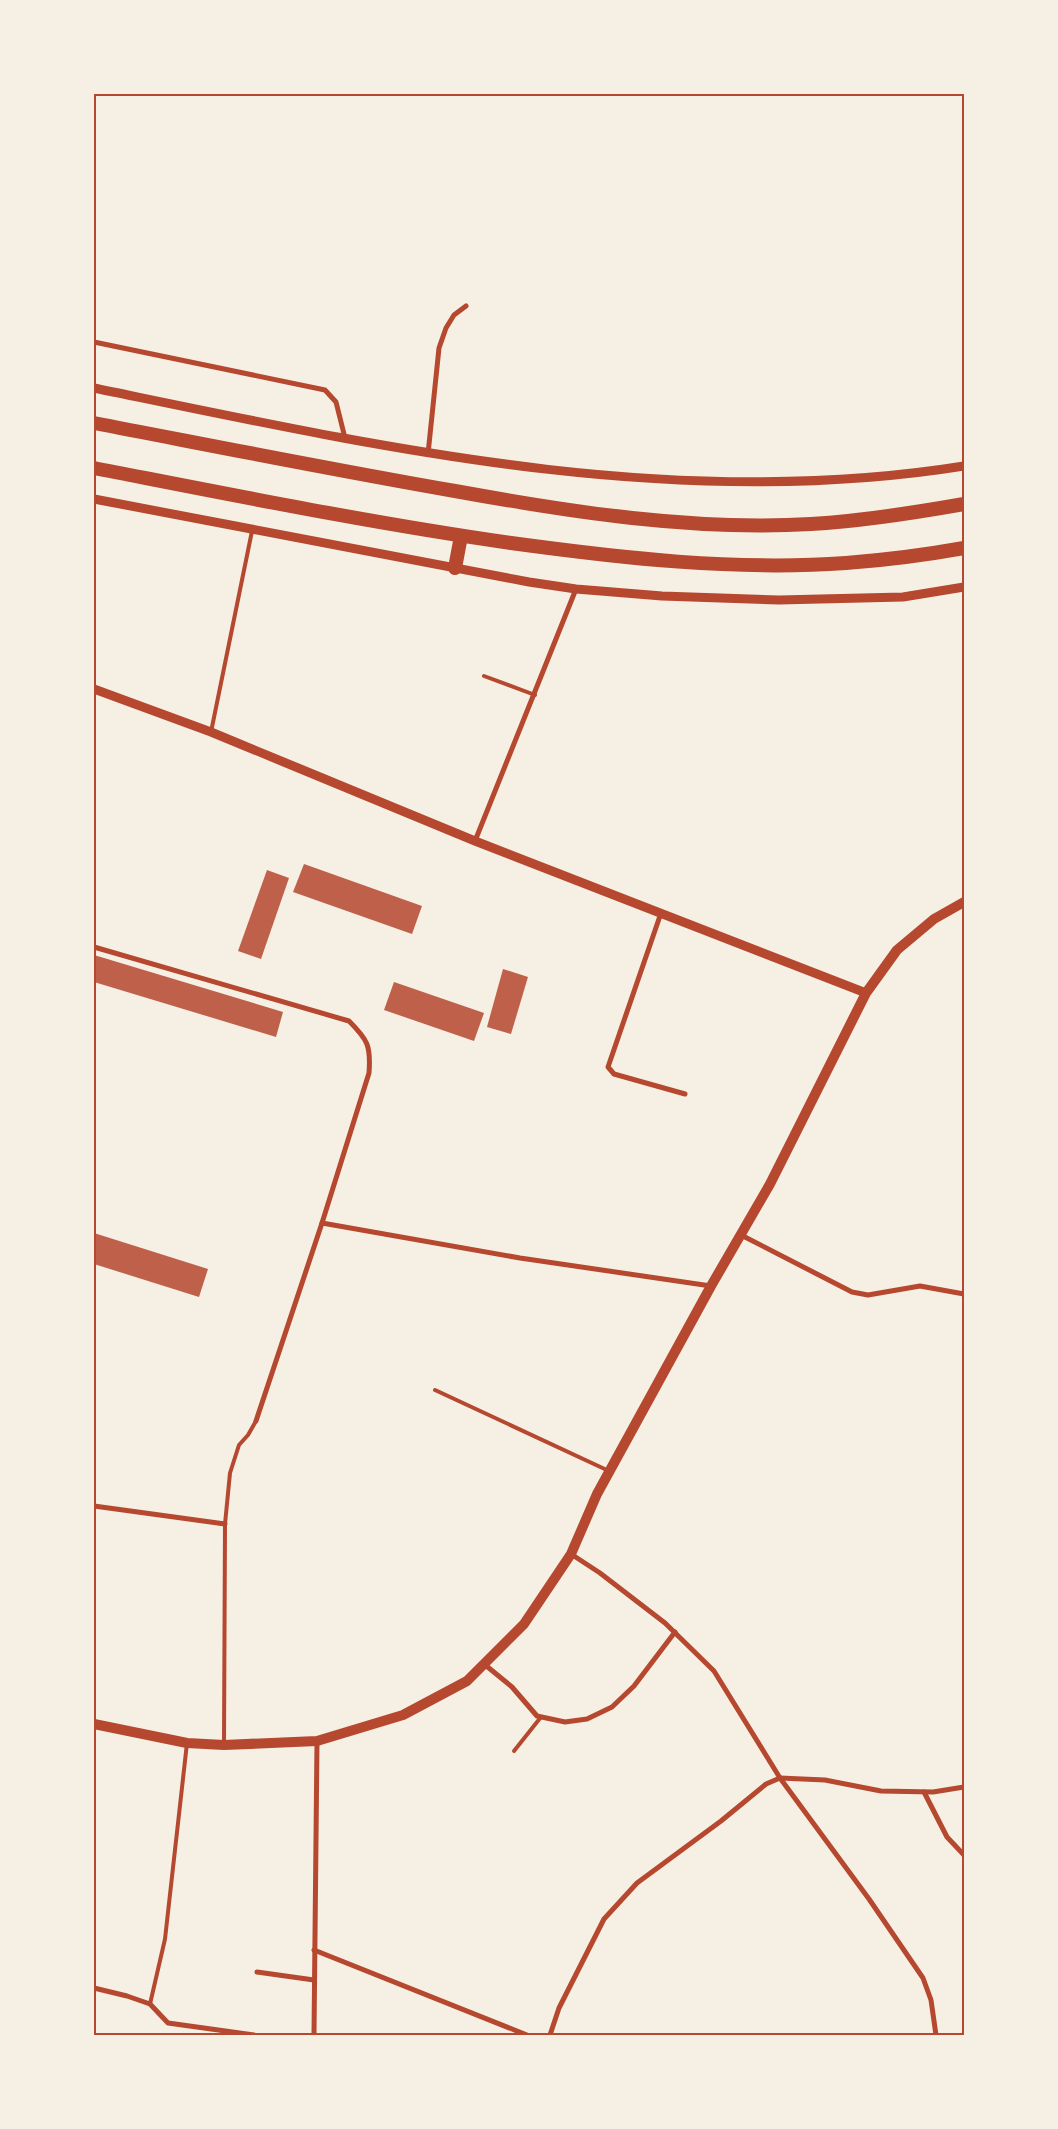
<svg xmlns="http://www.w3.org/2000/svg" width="1058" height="2129" font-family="Lora,serif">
  <rect width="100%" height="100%" fill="#f6efe4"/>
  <g fill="#bf614a">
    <path d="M304,864L422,906L412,934L293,892Z"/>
    <path d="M267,870L289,878L261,959L238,951Z"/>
    <path d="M94,955L283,1012L276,1037L94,982Z"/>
    <path d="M503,969L528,977L511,1034L487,1027Z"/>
    <path d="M394,982L484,1013L474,1041L384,1010Z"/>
    <path d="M94,1233L208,1269L199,1297L94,1264Z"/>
  </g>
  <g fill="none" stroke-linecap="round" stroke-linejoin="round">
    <g stroke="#b5482f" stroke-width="4">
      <path d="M484,676L535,695"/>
      <path d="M211,732L252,531"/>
      <path d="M435,1390L609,1471"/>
      <path d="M224,1743L225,1524L230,1473L239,1445L248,1435L256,1421"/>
      <path d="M514,1751L541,1717"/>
      <path d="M150,2004L165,1939L187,1743"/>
    </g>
    <g stroke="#b5482f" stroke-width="5">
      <path d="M94,342L325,390L336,402L345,438"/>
      <path d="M428,454L439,348L446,328L454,315L466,306"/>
      <path d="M475,841L576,589"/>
      <path d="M661,913L608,1067L614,1074L685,1094"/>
      <path d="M94,947L349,1021C368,1040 371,1046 369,1073L322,1223L256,1421"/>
      <path d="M322,1223L520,1258L711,1286"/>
      <path d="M741,1235L852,1292L868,1295L920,1286L964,1294"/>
      <path d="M94,1506L225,1524"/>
      <path d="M571,1554L600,1573L665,1623L714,1671L780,1778L869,1899L923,1978L931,2000L936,2035"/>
      <path d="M484,1664L512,1687L537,1716L565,1722L587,1719L612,1707L634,1686L675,1632"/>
      <path d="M924,1792L947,1837L964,1855"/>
      <path d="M314,1950L527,2035"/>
      <path d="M257,1972L314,1980"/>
      <path d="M94,1988L127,1996L150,2004L168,2023L254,2035"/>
      <path d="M314,2035L317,1741"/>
      <path d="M550,2035L559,2008L604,1919L637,1883L721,1821L766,1784L780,1778L825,1780L881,1791L933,1792L964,1787"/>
    </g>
    <g stroke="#b5482f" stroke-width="9">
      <path d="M94,388C380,447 671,513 964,466"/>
      <path d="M94,499L529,582L576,589L662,596L779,600L903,597L964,587"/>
      <path d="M94,689L211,732L475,841L866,993"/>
    </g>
    <path stroke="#b5482f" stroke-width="10" d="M94,1724L187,1743L224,1745L317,1741L403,1715L467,1681L524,1624L571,1554L597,1494L711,1286L770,1184L866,993L897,950L934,919L964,902"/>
    <g stroke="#b5482f" stroke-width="14">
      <path d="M94,423C214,446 334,470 455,491C571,512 693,531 811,524C863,521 913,513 964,504"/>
      <path d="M94,468C233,495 371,523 511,543C621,558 735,571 846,563C886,560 925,555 964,548"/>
      <path d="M455,568L461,536"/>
    </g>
  </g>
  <rect width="1058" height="2129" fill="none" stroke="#f6efe4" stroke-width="190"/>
  <rect x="95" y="95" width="868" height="1939" fill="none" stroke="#b5482f" stroke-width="2"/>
</svg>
